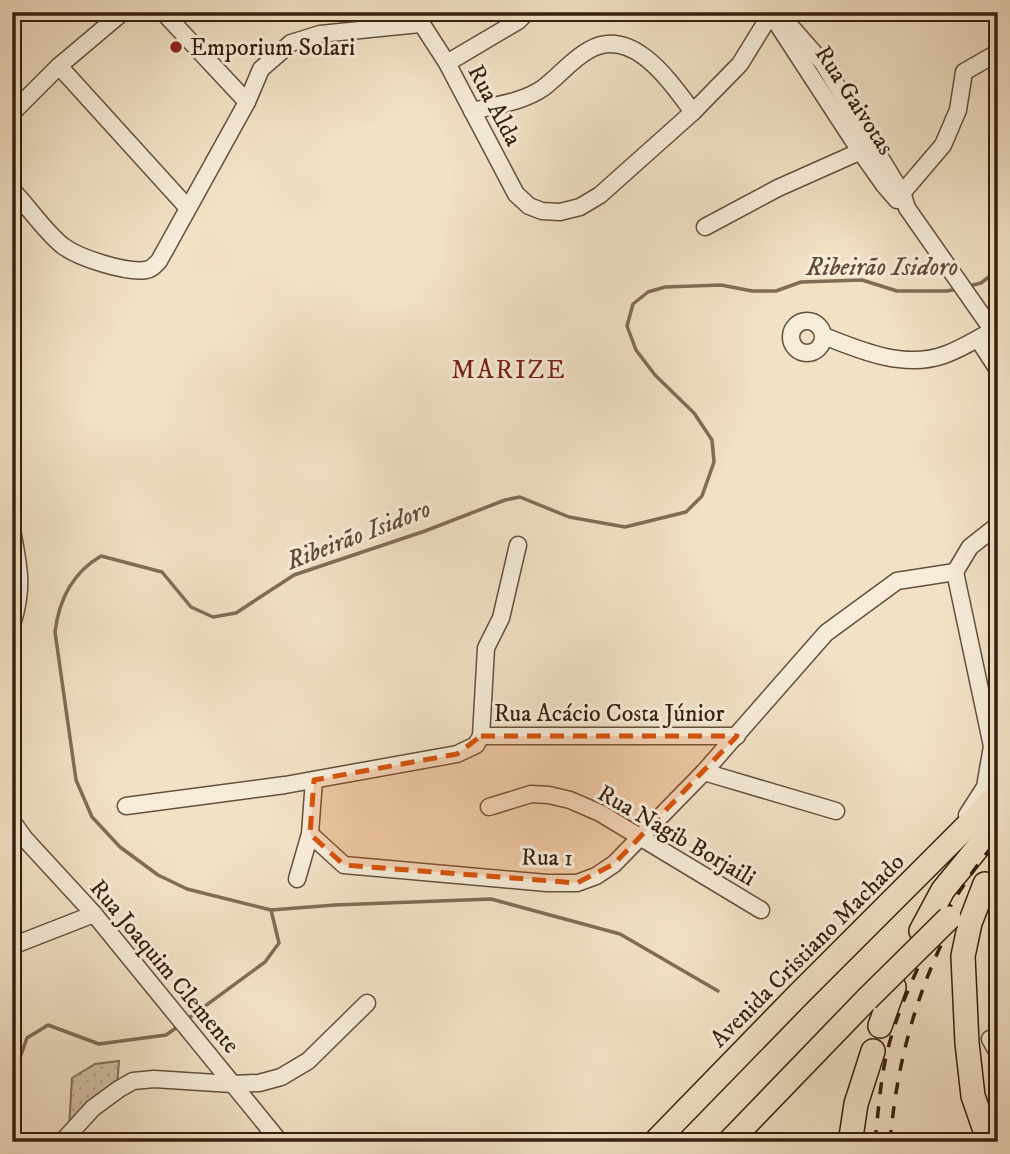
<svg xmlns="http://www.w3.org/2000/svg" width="1010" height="1154" font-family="'IM FELL DW Pica',serif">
  <defs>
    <pattern id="park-dots" width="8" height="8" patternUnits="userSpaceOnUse" patternTransform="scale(1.75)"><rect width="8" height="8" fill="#d1c0a6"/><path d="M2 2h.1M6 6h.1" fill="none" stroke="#b4a58e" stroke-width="1.8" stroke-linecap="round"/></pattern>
  </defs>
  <rect width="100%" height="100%" fill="#f1e1c5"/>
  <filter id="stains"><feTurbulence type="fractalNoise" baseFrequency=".00286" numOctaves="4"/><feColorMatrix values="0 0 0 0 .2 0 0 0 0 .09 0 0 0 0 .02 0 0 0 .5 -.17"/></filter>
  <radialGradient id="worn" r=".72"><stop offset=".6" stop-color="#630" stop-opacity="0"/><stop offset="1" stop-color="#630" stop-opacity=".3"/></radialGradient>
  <path fill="url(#park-dots)" stroke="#84705b" stroke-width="2" d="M119,1061L117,1086L69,1128L72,1078L95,1064Z"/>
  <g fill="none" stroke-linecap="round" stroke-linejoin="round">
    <g stroke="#806c57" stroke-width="3.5">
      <path d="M984,12L998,25"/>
      <path d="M969,286L981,283L998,270"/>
      <path d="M718,991L620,934L491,899L335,905L271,910L187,889L158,875L120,847L92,817L76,780L55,632C59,599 72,573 101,556L162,572L191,607L213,617L236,613L294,575L425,531L505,500L520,497L569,517L625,527L686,512L702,496L714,462L712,440L694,413L655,375L636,350L627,326L633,304L648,292L665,287L721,285L752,291H776L801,282L862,280L897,291H947L958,289"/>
      <path d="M186,1020L265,962L279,943L271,910"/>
      <path d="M12,1080L27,1038L48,1025L99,1044L166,1035L180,1025"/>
    </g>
    <g stroke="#65503d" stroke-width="19">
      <g id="minor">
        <path d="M163,12L247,102"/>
        <path d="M414,12L447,63L516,194L529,206L542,211L560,212L580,207L600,195L693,112L740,64L772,12"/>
        <path d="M778,12L823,63L903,195L907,208L998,338"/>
        <path d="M776,22L860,151L884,185L897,200"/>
        <path d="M447,63L518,21L527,12"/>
        <path d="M59,66L187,207"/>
        <path d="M472,111C496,105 523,102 543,88C559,76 571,60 589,50C633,25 671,83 693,112"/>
        <path d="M12,113L59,66L123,12"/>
        <path d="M12,190C29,207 44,231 63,246C79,258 126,273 146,270C152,269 154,266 159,261L247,102L261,69L291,43L320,34L420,24"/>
        <path d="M897,199L943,145L958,110L964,72L997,53"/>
        <path d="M705,227L778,188L870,147"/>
        <circle cx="807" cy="337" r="16"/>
        <path d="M824,336C861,351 905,369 944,355C961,349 977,339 993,330"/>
        <path d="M978,339L998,370"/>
        <path d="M12,530C19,568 24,587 12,625"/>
        <path d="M955,572L992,746L985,787L967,815"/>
        <path d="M955,572L970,547L998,525"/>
        <path d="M481,736L486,648L501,618L518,545"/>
        <path d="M704,772L836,811"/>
        <path d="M126,806L285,785L457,754L476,745L481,736H737"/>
        <path d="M489,807L531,794L549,795L570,800L600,813L761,910"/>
        <path d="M12,821L25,839L94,914L280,1142"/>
        <path d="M310,834L344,865L547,883H577L596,876L614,864L704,772L826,633L897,581L955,572"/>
        <path d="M297,879L310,834L314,780"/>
        <path d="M12,946L94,914"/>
        <path d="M990,1039L998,1053"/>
        <path d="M62,1142L93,1108L119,1089L133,1081L154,1079L232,1084L259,1083L281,1077L308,1061L367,1003"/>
      </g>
    </g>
    <g stroke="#361f10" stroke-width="26">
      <g id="highway">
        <path d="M985,884L970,923L963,956L967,1043L973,1096L989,1142"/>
        <path d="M921,931L943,890L998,823"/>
        <path d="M880,1026L894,987"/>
        <path d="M851,1137L856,1104L873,1051"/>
        <path d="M655,1142L798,995L998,795"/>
        <path d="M729,1142L867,999"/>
      </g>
    </g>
    <use href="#minor" stroke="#f6ecd9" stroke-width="16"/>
    <use href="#highway" stroke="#f1e1c5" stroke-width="23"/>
    <g stroke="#361f10" stroke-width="3.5" stroke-dasharray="12 12" stroke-linecap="butt">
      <path d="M875,1142C878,1114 880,1085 886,1057C900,992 953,889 998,840"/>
      <path d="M890,1142C896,1072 912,1007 942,943"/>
    </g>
    <g stroke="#361f10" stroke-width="26" stroke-linecap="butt">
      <path id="highway-bridge" d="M867,999L949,918"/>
    </g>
    <use href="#highway-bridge" stroke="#f1e1c5" stroke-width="23"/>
  </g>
  <path fill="#d6530c" fill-opacity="0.2" stroke="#d6530c" stroke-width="5" stroke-dasharray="14 9" stroke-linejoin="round" d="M481,736H737L614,864L577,883L344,865L310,834L314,780L457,754Z"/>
  <circle fill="#8f2418" stroke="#f6ecd9" stroke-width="2.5" cx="176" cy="47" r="7"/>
  <g text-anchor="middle" stroke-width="6" stroke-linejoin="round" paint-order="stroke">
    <g font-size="24" fill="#361f10" stroke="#f6ecd9" text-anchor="start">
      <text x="190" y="55">Emporium Solari</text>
    </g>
    <g font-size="24" fill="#361f10" stroke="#f6ecd9">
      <text transform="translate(855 100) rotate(57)" y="8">Rua Gaivotas</text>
      <text transform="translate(495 105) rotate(62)" y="8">Rua Alda</text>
      <text x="609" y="721">Rua Acácio Costa Júnior</text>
      <text transform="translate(677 835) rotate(30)" y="8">Rua Nagib Borjaili</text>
      <text transform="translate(547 857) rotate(1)" y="8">Rua 1</text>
      <text transform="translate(807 950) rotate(-45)" y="8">Avenida Cristiano Machado</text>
      <text transform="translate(165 966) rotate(50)" y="8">Rua Joaquim Clemente</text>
    </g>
    <g font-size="26" font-style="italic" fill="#614c3a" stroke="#f6ecd9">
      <text x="882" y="275">Ribeirão Isidoro</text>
      <text transform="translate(358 534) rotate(-21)" y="9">Ribeirão Isidoro</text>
    </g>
    <g font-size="26" letter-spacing="2" fill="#7a1f14" stroke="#f6ecd9">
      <text x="509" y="378">MARIZE</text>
    </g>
  </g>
  <rect width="1010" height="1154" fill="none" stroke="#f1e1c5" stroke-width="42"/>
  <rect x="14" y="14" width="982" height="1126" fill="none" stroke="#361f10" stroke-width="3.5"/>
  <rect x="21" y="21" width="968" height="1112" fill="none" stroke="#361f10" stroke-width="2"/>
  <rect width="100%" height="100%" filter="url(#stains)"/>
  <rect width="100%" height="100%" fill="url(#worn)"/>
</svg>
